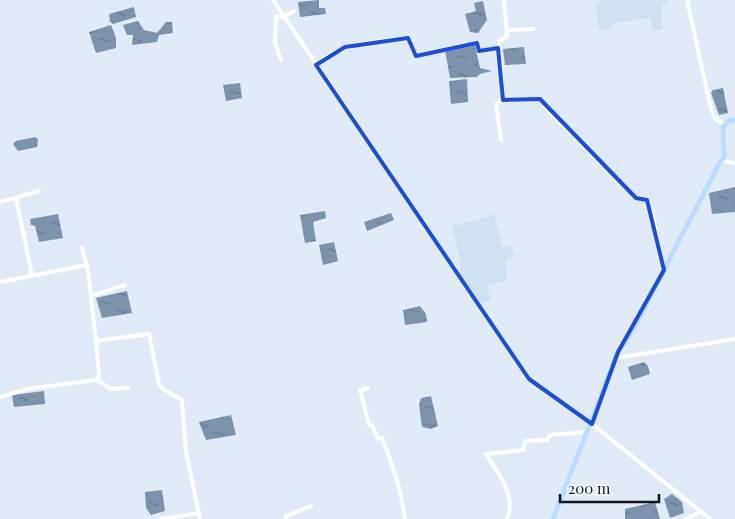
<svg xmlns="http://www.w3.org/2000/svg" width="735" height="519" font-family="'Playfair Display',serif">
  <defs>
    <pattern id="water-ripples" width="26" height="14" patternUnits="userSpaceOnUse" patternTransform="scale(1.25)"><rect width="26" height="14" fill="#7c93ab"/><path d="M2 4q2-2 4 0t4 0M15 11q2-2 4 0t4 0" fill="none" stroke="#64778a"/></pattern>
  </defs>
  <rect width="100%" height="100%" fill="#e0ebf7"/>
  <g fill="#cfe0f1">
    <path d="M602,0H667L668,3L662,4V29L653,30L650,18L612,23L611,29L599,30L596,7Z"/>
    <path d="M494,214L502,247L512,246L514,258L506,259L505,266L507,280L487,286L491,301L481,303L459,271L461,267L453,227Z"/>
  </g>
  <g fill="url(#water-ripples)">
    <path d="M319,0V8H325L326,14L300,17L298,2Z"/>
    <path d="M483,1L487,20L478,33L470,32L465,14L476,11L474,3Z"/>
    <path d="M134,7L136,17L113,24L110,22L109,14Z"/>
    <path d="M138,21L144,30L157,33L166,22H172L173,33L159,35L157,42L132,45L133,35H127L123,25Z"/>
    <path d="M111,25L116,38V48L96,53L89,32Z"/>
    <path d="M475,45L480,68L492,71L480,74L477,77L450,78L445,50Z"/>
    <path d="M524,47L526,64L505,65L503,49Z"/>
    <path d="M467,79L468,102L451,104L449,81Z"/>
    <path d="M240,83L242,98L226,101L223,85Z"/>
    <path d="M723,88L728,113L719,115L711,93L713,90Z"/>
    <path d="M35,137L38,139L37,147L18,151L13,144L16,141Z"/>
    <path d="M735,187V212L712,214L709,193Z"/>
    <path d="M325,211L326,218L313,222L316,241L305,243L300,215Z"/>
    <path d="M391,213L394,220L367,231L364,222Z"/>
    <path d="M58,214L63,238L39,242L35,226L31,225L30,219Z"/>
    <path d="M334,242L338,261L323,265L319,245Z"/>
    <path d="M127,291L132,313L102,318L96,298Z"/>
    <path d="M420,306L426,314L427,322L405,325L403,310Z"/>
    <path d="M644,362L648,366L650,374L632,380L628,367Z"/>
    <path d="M44,391L45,404L14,407L12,395Z"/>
    <path d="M431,396L438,426L431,429L422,427L419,404L421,398Z"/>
    <path d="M231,415L236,435L206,440L199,422Z"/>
    <path d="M162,490L165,511L151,515L146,508L145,492Z"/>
    <path d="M672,494L682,502L684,513L670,518L664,499Z"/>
    <path d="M655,502L660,519H625V509Z"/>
  </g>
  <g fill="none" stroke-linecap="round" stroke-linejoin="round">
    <g stroke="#fff" stroke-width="4">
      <path d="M273,0L529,379L592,424L710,519"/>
      <path d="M687,0L711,109L715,118L725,125"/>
      <path d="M507,30L533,29"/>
      <path d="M281,60L275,43L276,16L284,17L294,11"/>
      <path d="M316,65C341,42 375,42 408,38L415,53L419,55L477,43L479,51L498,48"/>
      <path d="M500,100L540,99L551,114L636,198L647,200L653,216L664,270"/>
      <path d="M501,140L496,104L503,98L499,41L507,36L504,0"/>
      <path d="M721,160L735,163"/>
      <path d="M16,198L32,275"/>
      <path d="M0,202L39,191"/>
      <path d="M82,248L88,270L96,341"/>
      <path d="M0,282L87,265"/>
      <path d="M91,296L125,285"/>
      <path d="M616,358L735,339"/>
      <path d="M97,380L111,389L128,388"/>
      <path d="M368,388L360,390L369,425H372L378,439L382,438C393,466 401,489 405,519"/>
      <path d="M0,397L27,389L95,380L98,379L99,374L96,341L149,334L159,384L163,389L182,400L186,452L200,519"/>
      <path d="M161,519L199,513"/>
      <path d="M286,519V516L311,506"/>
      <path d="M507,519C517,496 498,473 486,454L523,450L525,441L547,440L550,435L588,432"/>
      <path d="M686,519L700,512"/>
    </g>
    <path stroke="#bbdcfd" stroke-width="5" d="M553,519L618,352L635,326L721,160L724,158L723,127L727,122L735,120"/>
  </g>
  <path fill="none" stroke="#1d4ed8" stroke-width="4" stroke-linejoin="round" d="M408,38L416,56L477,43L479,51L498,48L503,100L540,99L636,198L647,200L664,270L618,352L592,424L529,379L316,65L345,47Z"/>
  <path d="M560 494v8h99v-8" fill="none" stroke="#13161a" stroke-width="2.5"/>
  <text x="568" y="494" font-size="15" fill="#13161a" stroke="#f1f8ff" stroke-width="4" paint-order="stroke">200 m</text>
</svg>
